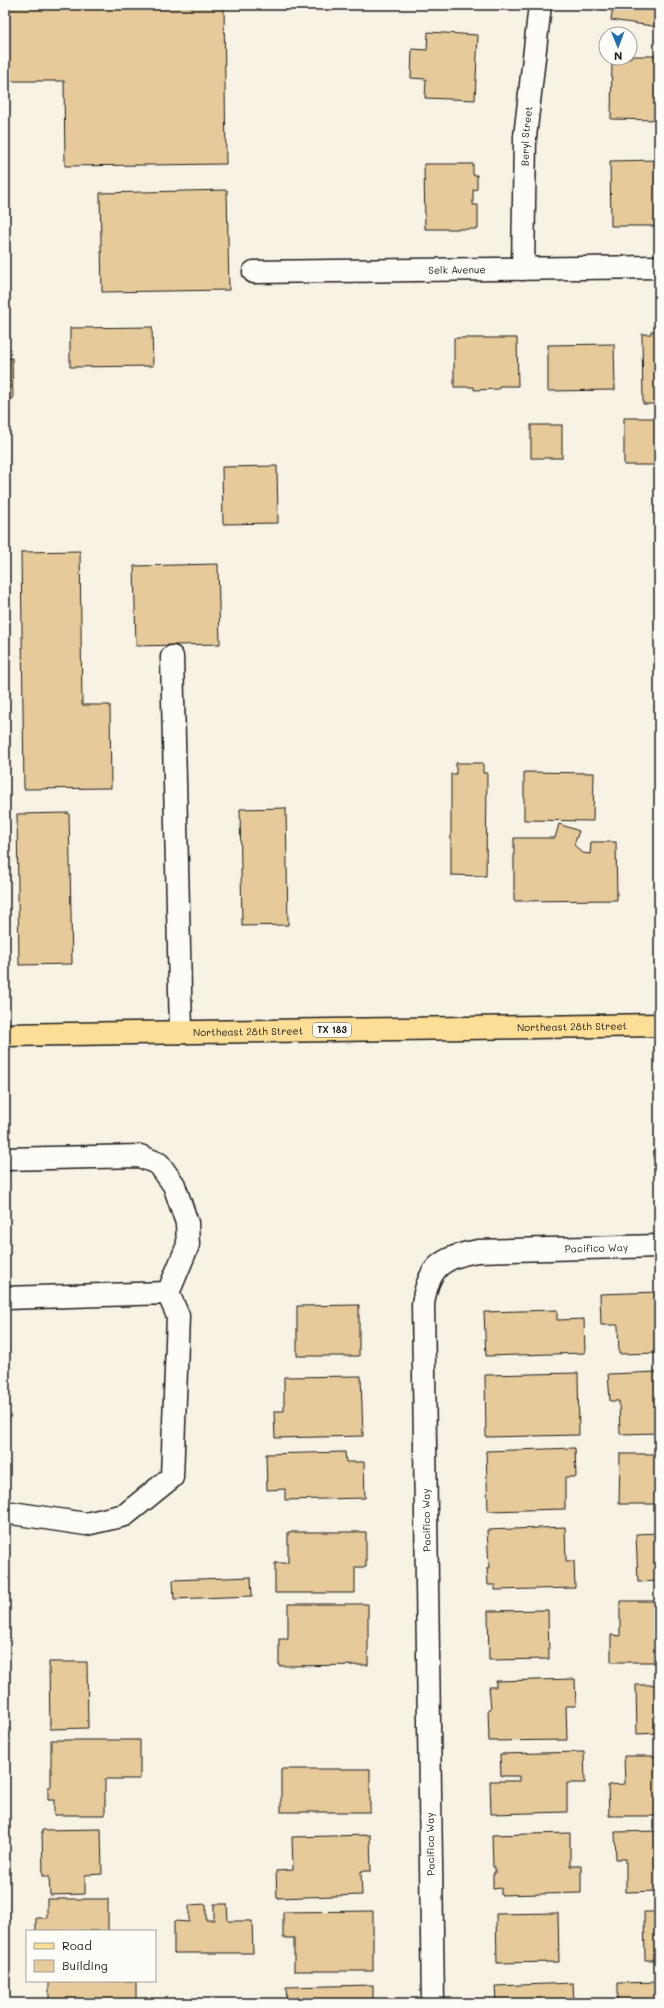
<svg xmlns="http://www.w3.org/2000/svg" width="664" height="2008" font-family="Mali,sans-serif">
  <rect width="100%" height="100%" fill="#f8f2e4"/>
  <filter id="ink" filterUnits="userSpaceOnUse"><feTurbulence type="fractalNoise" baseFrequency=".025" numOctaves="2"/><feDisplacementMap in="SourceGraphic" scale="8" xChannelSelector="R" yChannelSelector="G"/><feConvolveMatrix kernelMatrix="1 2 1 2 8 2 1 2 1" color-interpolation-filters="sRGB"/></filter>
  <g filter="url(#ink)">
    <g fill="#e6ca9a" stroke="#1c1c1c">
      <path d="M5,5H224L226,164L65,166L64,81H5Z"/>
      <path d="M613,5H659V27L611,20Z"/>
      <path d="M428,32L478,35L475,100L425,98L426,79L411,78L412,49L427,50Z"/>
      <path d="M630,56H659V120L611,119L612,58H630Z"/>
      <path d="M658,160L659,226H611L610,161Z"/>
      <path d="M424,164H473V175H477V189L473,190V205H478V229H425Z"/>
      <path d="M227,190L229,290L102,292L100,193Z"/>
      <path d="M152,327L153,366L70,367V328Z"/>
      <path d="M651,331H659V404H643L642,334H651Z"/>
      <path d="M454,338H517L518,386H499V389L474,390V387H454Z"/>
      <path d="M614,344L615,390L548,391V345Z"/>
      <path d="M5,358H12L13,399H5Z"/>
      <path d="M624,418H655V438H659V465H624Z"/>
      <rect x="531" y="425" width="31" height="33"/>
      <path d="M277,466L278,523L223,524L222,467Z"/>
      <path d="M80,551L82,705H110L111,788L24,789L21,552Z"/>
      <path d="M218,564L220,644L136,646L134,566Z"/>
      <path d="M456,763H483V773H487L486,876L451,875V774H456Z"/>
      <path d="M524,772L594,773L593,821L524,820Z"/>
      <path d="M286,808L288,925L242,926L240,809Z"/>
      <path d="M69,813L72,964L19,965L17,814Z"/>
      <path d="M559,824L579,831L574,845L583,853L590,854L591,842H616L617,900L514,901V838H555Z"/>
      <path d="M659,1292V1353L619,1354L618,1325H601L600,1294Z"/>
      <path d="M359,1305V1356H297V1306Z"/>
      <path d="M557,1310V1320L584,1319L585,1353L486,1356L484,1312Z"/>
      <path d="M659,1372V1433L620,1434L619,1401H610L608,1374Z"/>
      <path d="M578,1373L579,1435L486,1437L485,1375Z"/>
      <path d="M361,1376L363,1436L275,1438L274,1411H284V1377Z"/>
      <path d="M575,1448L576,1477H565V1509L488,1511L486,1451Z"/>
      <path d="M345,1452L346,1462H364L365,1498L285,1500V1489L267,1490L266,1454Z"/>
      <path d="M620,1454H659V1504H619Z"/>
      <path d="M565,1527L566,1561H574L575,1588L495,1590V1585H488L487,1568H489L487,1530Z"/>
      <path d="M288,1532H366V1567H355V1593H275V1563H288Z"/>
      <path d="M659,1533V1581L638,1582L636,1534Z"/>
      <path d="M251,1577L252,1596L174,1599L173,1580Z"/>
      <path d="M620,1601H659V1662H611V1635L620,1636Z"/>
      <path d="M288,1604H368V1665L279,1666V1639H288Z"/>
      <path d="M548,1610L549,1659L489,1660L488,1611Z"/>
      <path d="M49,1662H87L88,1728L50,1729Z"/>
      <path d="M575,1679L576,1706H566L567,1740L489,1741L488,1709H491L489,1687H496V1681Z"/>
      <path d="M636,1685H659V1733L637,1734Z"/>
      <path d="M51,1740H140V1779H105V1815H54V1800H48V1787H51Z"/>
      <path d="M584,1752L585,1783H567V1812L491,1814L490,1781H519V1776H501L500,1754Z"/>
      <path d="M624,1756H659V1816H609L608,1785L625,1784Z"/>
      <rect x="281" y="1769" width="89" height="43"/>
      <path d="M101,1829L102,1874L85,1875V1894L50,1895L49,1876H43L42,1830Z"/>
      <path d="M659,1831V1891L626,1892V1859H616L615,1832Z"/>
      <path d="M570,1833V1866H581V1893L501,1895V1888L493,1889V1873H495V1867H493L492,1835Z"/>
      <path d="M370,1835L371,1871H361L362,1895L277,1898L276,1871L293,1870L292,1837Z"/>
      <path d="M47,1899H108V1931H36V1918H47Z"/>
      <path d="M206,1904V1920H214V1904H227L228,1921H252L253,1953H174V1921L189,1922V1905Z"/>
      <path d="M373,1911V1971H294V1938H283V1912Z"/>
      <path d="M644,1912H659V1960H645Z"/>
      <path d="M558,1913L559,1962L497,1963L496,1914Z"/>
      <rect x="49" y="1981" width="87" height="22"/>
      <path d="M659,1982V2003H618V1983Z"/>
      <path d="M573,1983L574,2003H496L495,1986Z"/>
      <path d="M373,1985V2003H287L286,1987Z"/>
    </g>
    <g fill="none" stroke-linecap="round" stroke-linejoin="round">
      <g stroke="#1c1c1c" stroke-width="25">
        <g id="minor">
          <path id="s1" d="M523,269L525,137L540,5"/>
          <path id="s2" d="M254,272L659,267"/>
          <path d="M172,657L181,1032"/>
          <path d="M5,1159L140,1156L159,1164L174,1185L187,1223L188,1245L168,1293"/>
          <path d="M5,1298L168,1293L178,1316L172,1477L125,1515L86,1524L5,1512"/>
          <path id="s3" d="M433,2003L423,1304C428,1267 442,1257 478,1251L659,1246"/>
        </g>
      </g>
      <g stroke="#1c1c1c" stroke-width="25">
        <g id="major">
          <path id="s4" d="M5,1035L659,1025"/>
        </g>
      </g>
      <use href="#minor" stroke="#fdfcf7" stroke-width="22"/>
      <use href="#major" stroke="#fdde96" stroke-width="22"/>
    </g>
  </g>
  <g text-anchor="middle" stroke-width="3.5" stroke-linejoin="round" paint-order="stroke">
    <rect fill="#fdfcf7" stroke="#605f5e" stroke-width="1" x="313" y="1023" width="38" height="14" rx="3"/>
    <g font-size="9" font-weight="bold" fill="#1c1c1c">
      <text x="332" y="1033">TX 183</text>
    </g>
    <g font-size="10" fill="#1c1c1c" stroke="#fdfcf7">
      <text dy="4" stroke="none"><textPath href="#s1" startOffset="133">Beryl Street</textPath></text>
      <text dy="4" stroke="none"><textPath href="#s2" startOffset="203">Selk Avenue</textPath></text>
      <text dy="4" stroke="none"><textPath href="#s4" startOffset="567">Northeast 28th Street</textPath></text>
      <text dy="4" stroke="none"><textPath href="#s4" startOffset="243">Northeast 28th Street</textPath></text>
      <text dy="4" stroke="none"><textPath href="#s3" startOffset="902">Pacifico Way</textPath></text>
      <text transform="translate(426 1520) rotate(-91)" y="4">Pacifico Way</text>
      <text transform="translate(430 1844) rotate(-91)" y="4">Pacifico Way</text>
    </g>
  </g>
  <rect width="664" height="2008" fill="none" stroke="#fdfcf7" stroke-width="20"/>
  <rect x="10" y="10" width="644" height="1988" fill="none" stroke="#1c1c1c" stroke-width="1.5" filter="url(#ink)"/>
  <rect x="26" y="1930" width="130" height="52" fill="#fdfcf7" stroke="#a3a29f"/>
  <rect x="34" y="1943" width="20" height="6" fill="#fdde96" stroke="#a3a29f"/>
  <text x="62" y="1950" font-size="12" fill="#1c1c1c">Road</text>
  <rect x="34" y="1960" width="20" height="12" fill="#e6ca9a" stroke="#a3a29f"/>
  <text x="62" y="1970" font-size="12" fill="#1c1c1c">Building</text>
  <g transform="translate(618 46) rotate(179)"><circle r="19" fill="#fdfcf7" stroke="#a3a29f"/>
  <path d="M0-3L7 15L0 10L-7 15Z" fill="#1f6fb2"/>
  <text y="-6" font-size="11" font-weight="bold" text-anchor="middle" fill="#1c1c1c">N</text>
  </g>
</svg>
